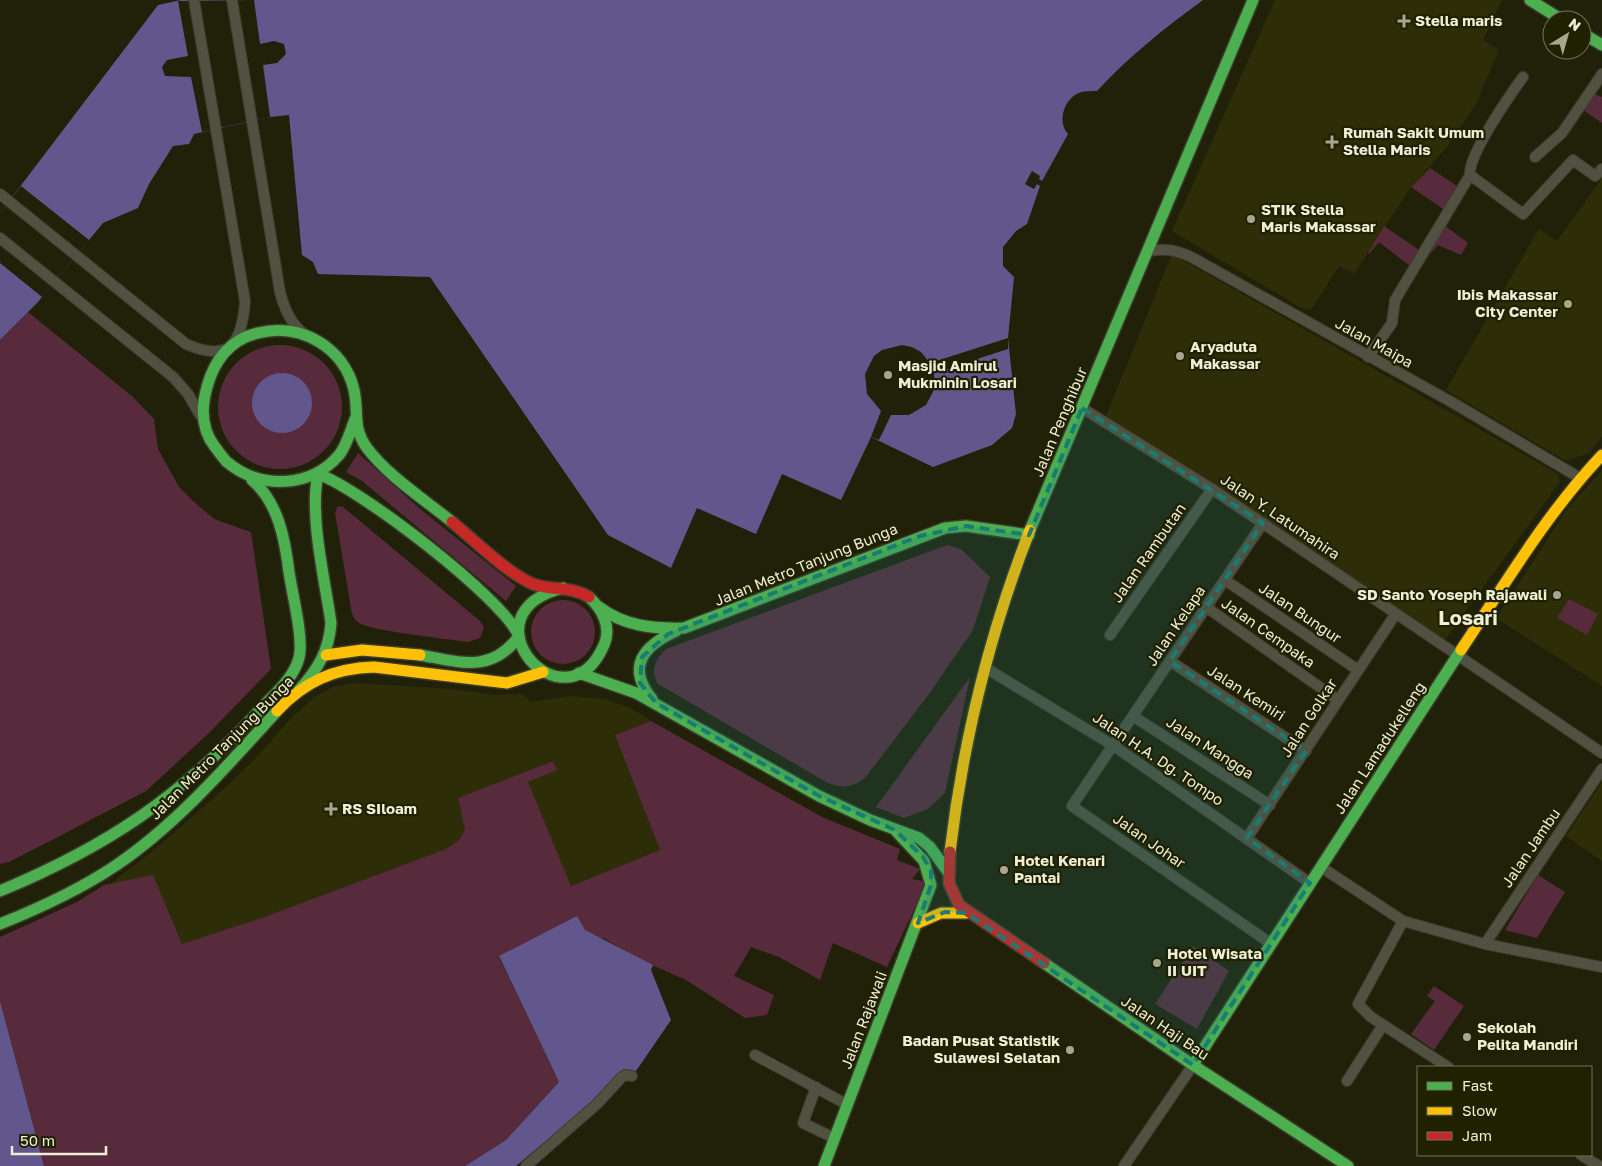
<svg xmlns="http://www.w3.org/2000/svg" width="1602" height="1166" font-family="'Golos Text',sans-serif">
  <rect width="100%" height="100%" fill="#21210a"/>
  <g fill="#2d2e07">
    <path d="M1275,0H1502L1483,40L1499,50L1476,104L1447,147L1411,187L1354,274L1339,266L1311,310L1300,307L1172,231Z"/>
    <path d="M1602,178V437L1589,453L1566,461L1446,390L1539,229L1557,241Z"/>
    <path d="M1172,254L1558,474L1560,482L1444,641L1106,416Z"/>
    <path d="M1602,470V686L1496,618L1566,511Z"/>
    <path d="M355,683L452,689L494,695L523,694L531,702L570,696L605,699L631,708L651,721L615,735L660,850L571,886L527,782L556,770L552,761L459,798L465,830L459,840L446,849L180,948L93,897L148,855L215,797L255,759L291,718L316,696L333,687Z"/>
    <path d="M1602,782V861L1566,836Z"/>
  </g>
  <g fill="#572b3c">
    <path d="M1592,93L1602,97V123L1577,106Z"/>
    <path d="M1430,168L1457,186L1446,211L1411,187Z"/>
    <path d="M1444,225L1468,243L1461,255L1438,245L1431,253L1428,250Z"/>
    <path d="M1384,226L1419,250L1410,266L1379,242L1369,254L1368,253Z"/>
    <path d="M28,312L133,397L154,419L158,449L179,487L193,501L214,519L251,532L271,669L210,732L146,791L52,840L9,862L0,864V340Z"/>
    <circle cx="280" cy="407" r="62"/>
    <path d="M358,453L419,508L516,586L506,601L362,481L346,472Z"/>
    <path d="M338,506L343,507L480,621L484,628L480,638L468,642C448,639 372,631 359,623C352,618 351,610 350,602L335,513Z"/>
    <path d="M947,545L961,549L990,577L973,630L929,694L865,778C852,788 840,789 826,782L658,684C650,670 655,660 666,649Z"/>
    <path d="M1569,599L1598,614L1587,635L1557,618Z"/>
    <circle cx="563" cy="632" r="32"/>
    <path d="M970,677L945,793L928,809L904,818L876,807Z"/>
    <path d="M651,721L822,817L900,849L897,860L920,869L912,879L927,882L887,967L833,943L820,980L779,957L751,947L734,976L774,995L767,1015L745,1018L686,980L643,961L603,938L499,957L559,1082L506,1140L465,1166H44L0,1001V937L77,902L104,885L153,875L182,944L264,917L446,849L459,840L465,830L458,798L553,761L557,770L528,782L571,886L660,850L615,735Z"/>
    <path d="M1538,875L1565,892L1537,938L1505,930Z"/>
    <path d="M1193,946L1229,971L1197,1029L1155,1004Z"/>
    <path d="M1434,986L1464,1006L1434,1050L1411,1034L1435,1001L1427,996Z"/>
  </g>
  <g fill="#62578c">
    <path d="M181,0H1203C1165,28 1129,56 1097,91C1092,91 1086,91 1081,92C1065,97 1056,121 1068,134L1042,181L1039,179L1040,176L1032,171L1025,184L1034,189L1037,184L1040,186L1027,224L1016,231L1003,247V266L1014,277L1008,338L1016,414L1012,428L992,445L933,467L871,437L841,500L782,474L756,534L697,508L671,568L608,535L430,277L318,274L313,262L302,255L289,115L270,117L194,134L189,144L173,146L149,184L138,208L103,223L37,303L0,340V213L158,5Z"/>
    <circle cx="282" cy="403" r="30"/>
    <path d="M577,916L585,930L653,965L651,970L671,1020L636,1071L623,1073L597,1099L516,1166H465L506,1140L559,1082L499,956Z"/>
    <path d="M0,1001L44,1166H0Z"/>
  </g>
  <g fill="#21210a">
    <path d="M254,0L260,44L274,41L284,44L286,54L277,63L263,65L270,117L202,132L191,77L165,76L162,67L167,60L188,56L178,1Z"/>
    <path d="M21,186L89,240L42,297L0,263V213Z"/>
    <path d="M1008,338V349L934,373L935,388L926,405L909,415H891L879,440L871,437L881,411L867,394L865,374L874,356L882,350L902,345L912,347L921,352L930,363Z"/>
  </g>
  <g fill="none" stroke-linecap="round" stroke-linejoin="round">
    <g stroke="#3c3c2d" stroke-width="12">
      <g id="street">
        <path d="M232,0L280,292C284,308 290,323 303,333"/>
        <path d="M1535,157L1562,133L1602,74"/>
        <path d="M1470,175C1468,155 1510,95 1523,77"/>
        <path d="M0,194L186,344C229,363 242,344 245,301L194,0"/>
        <path d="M0,238L173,377L188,394L200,415"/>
        <path d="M1149,251C1166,248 1177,250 1193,258L1455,404L1580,478"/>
        <path d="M1368,357L1392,323L1395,300L1470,175L1523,214L1573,160L1595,176L1602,169"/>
        <path d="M1082,408L1212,489L1602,753"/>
        <path d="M1263,523L1072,806L1270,943"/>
        <path d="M1225,580L1358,670"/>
        <path d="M1206,607L1338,700"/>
        <path d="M1110,635L1212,489"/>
        <path d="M1170,661L1306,751"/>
        <path d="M984,667L1114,746L1310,883"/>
        <path d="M1133,716L1270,805"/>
        <path d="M1247,838L1395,615"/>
        <path d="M1321,867L1403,921L1485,944L1602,967"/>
        <path d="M1403,921L1358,1004L1371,1017L1448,1067"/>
        <path d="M1485,944L1602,769"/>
        <path d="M755,1055L848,1105"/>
        <path d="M1347,1081L1383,1025"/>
        <path d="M816,1087L803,1123L834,1138"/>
        <path d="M1581,1155L1599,1166"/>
        <path d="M526,1166L597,1104L621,1078L625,1075L632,1076"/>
        <path d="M1124,1166L1193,1065"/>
      </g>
    </g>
    <g stroke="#3c3c2d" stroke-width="14">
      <g id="fast">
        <path d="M1530,0L1562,20"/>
        <path d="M1582,33L1602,45"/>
        <path d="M356,417C351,428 347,446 339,455C311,488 260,490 227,462C223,458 219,452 215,447C201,429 201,408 207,387C214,361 230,339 258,333C300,322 344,347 354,390C359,413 352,427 367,448C389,477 424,499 452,522"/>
        <path d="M1030,530L1253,0"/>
        <path d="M563,588C459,614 565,734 604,645C612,627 602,609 589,597"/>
        <path d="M599,607C624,626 653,629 684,628L945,528L966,526L1029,535"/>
        <path d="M579,673L636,693L819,796L870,820L919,838L930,847L948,872"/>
        <path d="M299,690C318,669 329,651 331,623C325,580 309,516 318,474C359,488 503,598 519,636C492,674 459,662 420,655"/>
        <path d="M652,699C626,667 643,646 676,631"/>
        <path d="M0,891C108,846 179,798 258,712C273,695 293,680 299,658C304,639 292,593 289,572C285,539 278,502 252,480"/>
        <path d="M0,924C40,908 79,890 115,866C176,825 227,766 277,711"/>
        <path d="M1044,963L1193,1065L1348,1166"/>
        <path d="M1193,1065L1461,650"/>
        <path d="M824,1166L931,885L924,861L896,831"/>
      </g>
    </g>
    <g stroke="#3c3c2d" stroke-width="14">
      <g id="slow">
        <path d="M1461,650C1505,584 1547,513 1602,455"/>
        <path d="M326,655L362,650L420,655"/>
        <path d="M277,711C304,682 334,668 374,667L507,683L543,672"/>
        <path d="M950,852C963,741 989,635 1030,530"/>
        <path d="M918,923L941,913H966"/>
      </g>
    </g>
    <g stroke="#3c3c2d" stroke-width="14">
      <g id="jam">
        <path d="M452,522C474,540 507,573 533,584C551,591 572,586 589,597"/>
        <path d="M950,852L949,883L959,905L1044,963"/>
      </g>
    </g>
    <use href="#street" stroke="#505140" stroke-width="10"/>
    <use href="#fast" stroke="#4caf50" stroke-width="11"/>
    <use href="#slow" stroke="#ffc107" stroke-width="11"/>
    <use href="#jam" stroke="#c62828" stroke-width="11"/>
  </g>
  <path fill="#1a7c73" fill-opacity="0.2" stroke="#1a7c73" stroke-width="4" stroke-dasharray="10 6" stroke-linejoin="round" d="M1082,408L1263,523L1170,661L1306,751L1247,838L1310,883L1193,1065L966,913L945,912L918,923L931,885V871L923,857L895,830L819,796L698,727L656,703L640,683L642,657L668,634L920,536L966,526L1029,535Z"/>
  <g fill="#a6a78f" stroke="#202100" stroke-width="2">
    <path d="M1401.5 13.5h5v5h5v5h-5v5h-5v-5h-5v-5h5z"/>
    <path d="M1329.5 134.5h5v5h5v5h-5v5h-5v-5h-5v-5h5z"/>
    <circle cx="1251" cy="219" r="5"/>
    <circle cx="1568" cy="304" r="5"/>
    <circle cx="1180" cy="356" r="5"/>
    <circle cx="888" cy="375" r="5"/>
    <circle cx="1557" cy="595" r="5"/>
    <path d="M328.5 801.5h5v5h5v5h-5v5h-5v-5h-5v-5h5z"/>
    <circle cx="1004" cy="870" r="5"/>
    <circle cx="1157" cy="963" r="5"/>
    <circle cx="1467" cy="1037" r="5"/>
    <circle cx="1070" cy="1050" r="5"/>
  </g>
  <g text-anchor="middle" stroke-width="4.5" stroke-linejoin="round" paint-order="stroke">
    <g font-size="15" font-weight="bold" fill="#edefd7" stroke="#202100" text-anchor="start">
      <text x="1415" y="26">Stella maris</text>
      <text x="1343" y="138">Rumah Sakit Umum<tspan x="1343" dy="17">Stella Maris</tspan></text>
      <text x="1261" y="215">STIK Stella<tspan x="1261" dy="17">Maris Makassar</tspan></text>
      <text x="1558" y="300" text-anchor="end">Ibis Makassar<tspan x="1558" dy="17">City Center</tspan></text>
      <text x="1190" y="352">Aryaduta<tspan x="1190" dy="17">Makassar</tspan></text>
      <text x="898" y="371">Masjid Amirul<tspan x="898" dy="17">Mukminin Losari</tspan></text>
      <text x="1547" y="600" text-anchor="end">SD Santo Yoseph Rajawali</text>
      <text x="342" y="814">RS SIloam</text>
      <text x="1014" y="866">Hotel Kenari<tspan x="1014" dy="17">Pantai</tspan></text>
      <text x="1167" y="959">Hotel Wisata<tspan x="1167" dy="17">II UIT</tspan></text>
      <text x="1477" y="1033">Sekolah<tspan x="1477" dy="17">Pelita Mandiri</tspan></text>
      <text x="1060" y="1046" text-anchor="end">Badan Pusat Statistik<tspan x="1060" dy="17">Sulawesi Selatan</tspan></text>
    </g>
    <g font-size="15" fill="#edefd7" stroke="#202100">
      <text transform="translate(1374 343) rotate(29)" y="5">Jalan Maipa</text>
      <text transform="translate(1060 422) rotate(-67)" y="5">Jalan Penghibur</text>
      <text transform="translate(1280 517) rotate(34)" y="5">Jalan Y. Latumahira</text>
      <text transform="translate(1149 553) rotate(-55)" y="5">Jalan Rambutan</text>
      <text transform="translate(806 565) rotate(-22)" y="5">Jalan Metro Tanjung Bunga</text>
      <text transform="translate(1300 613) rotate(34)" y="5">Jalan Bungur</text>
      <text transform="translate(1176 626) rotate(-56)" y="5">Jalan Kelapa</text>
      <text transform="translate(1268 633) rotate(35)" y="5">Jalan Cempaka</text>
      <text transform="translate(1246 693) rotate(33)" y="5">Jalan Kemiri</text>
      <text transform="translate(1309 718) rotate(-57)" y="5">Jalan Golkar</text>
      <text transform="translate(222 748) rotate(-45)" y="5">Jalan Metro Tanjung Bunga</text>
      <text transform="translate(1210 748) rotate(33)" y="5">Jalan Mangga</text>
      <text transform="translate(1380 748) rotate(-57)" y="5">Jalan Lamadukelleng</text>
      <text transform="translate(1158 759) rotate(34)" y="5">Jalan H.A. Dg. Tompo</text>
      <text transform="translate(1149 841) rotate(35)" y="5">Jalan Johar</text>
      <text transform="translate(1531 848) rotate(-56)" y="5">Jalan Jambu</text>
      <text transform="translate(864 1020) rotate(-69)" y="5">Jalan Rajawali</text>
      <text transform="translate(1165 1028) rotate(34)" y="5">Jalan Haji Bau</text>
    </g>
    <g font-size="20" font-weight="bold" fill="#edefd7" stroke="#202100">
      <text x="1468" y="625">Losari</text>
    </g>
  </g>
  <rect x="1417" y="1066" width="175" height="90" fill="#202100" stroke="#727356"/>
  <rect x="1427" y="1082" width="25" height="8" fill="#4caf50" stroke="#727356"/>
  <text x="1462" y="1091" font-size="15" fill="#edefd7">Fast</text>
  <rect x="1427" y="1107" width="25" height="8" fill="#ffc107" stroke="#727356"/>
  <text x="1462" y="1116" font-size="15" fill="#edefd7">Slow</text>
  <rect x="1427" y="1132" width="25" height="8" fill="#c62828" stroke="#727356"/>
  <text x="1462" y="1141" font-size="15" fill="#edefd7">Jam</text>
  <g transform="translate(1567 35) rotate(37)"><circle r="24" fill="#202100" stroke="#727356"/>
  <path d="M0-4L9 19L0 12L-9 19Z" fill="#a6a78f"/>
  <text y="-8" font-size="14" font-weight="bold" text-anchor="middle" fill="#edefd7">N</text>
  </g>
  <path d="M12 1146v8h94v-8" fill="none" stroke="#edefd7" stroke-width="2.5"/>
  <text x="20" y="1146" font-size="15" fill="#edefd7" stroke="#202100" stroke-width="4" paint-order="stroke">50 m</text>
</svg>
